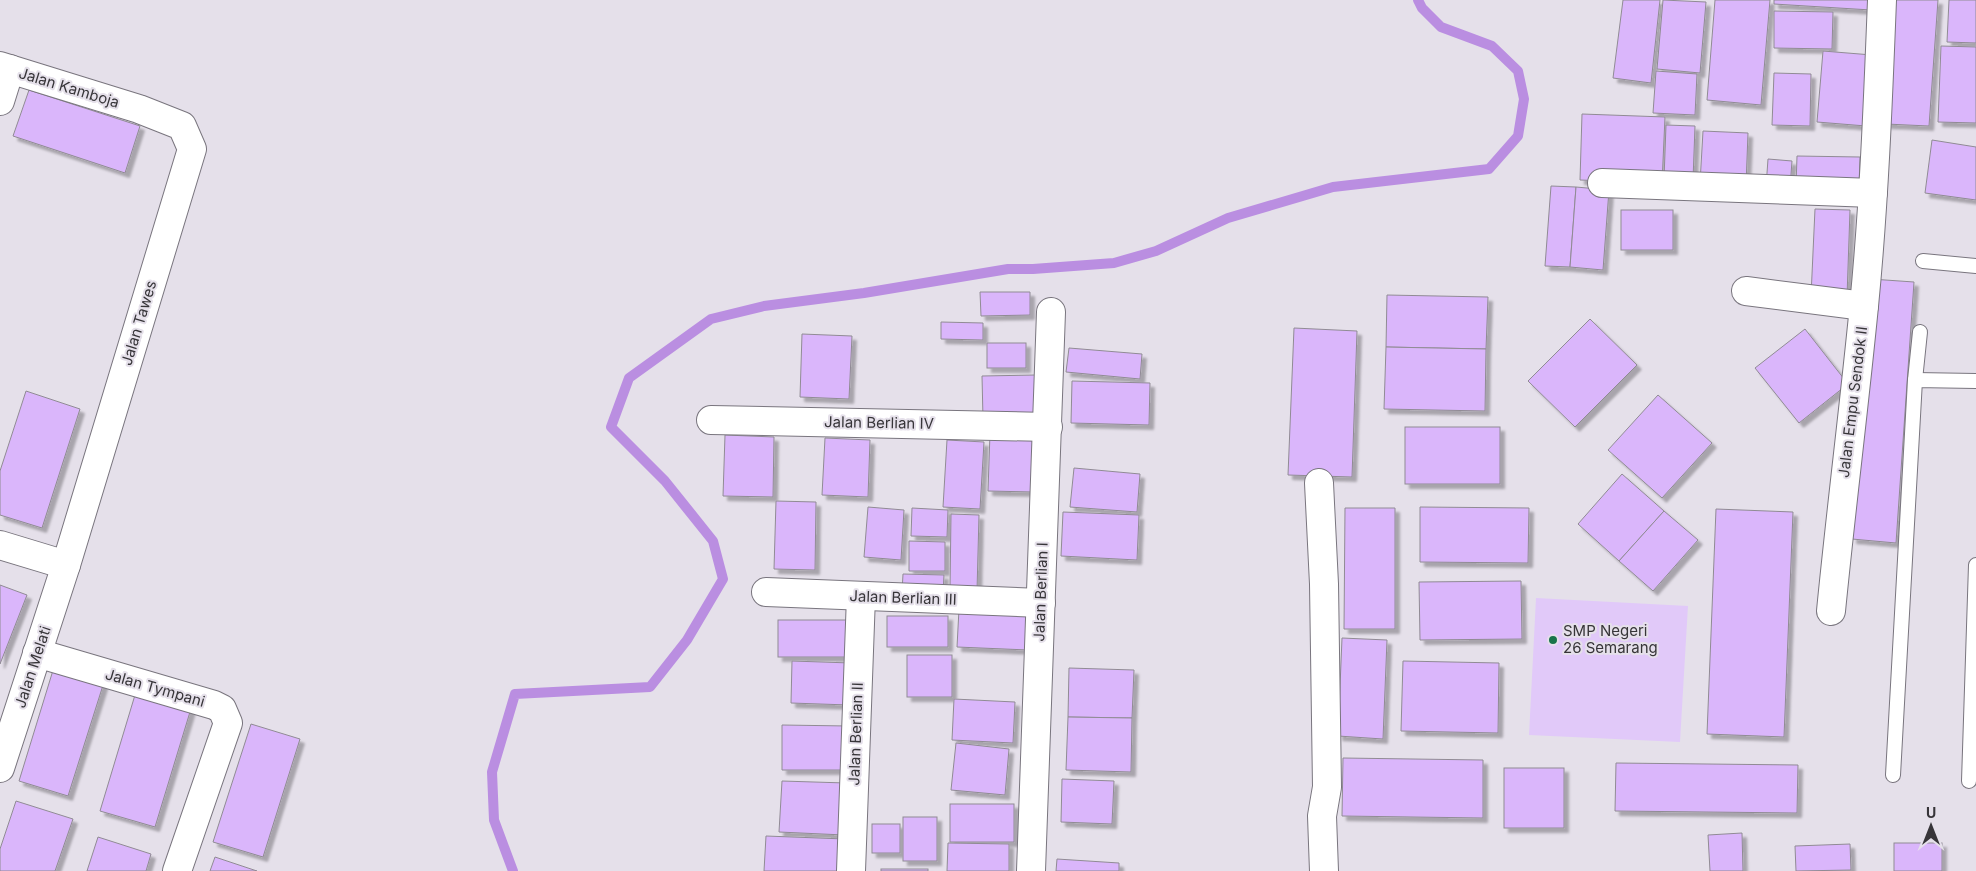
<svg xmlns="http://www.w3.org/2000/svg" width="1976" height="871" font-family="Inter,sans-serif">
  <defs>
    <filter id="shadow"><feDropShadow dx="4.5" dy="4.5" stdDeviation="1" flood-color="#0004"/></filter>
  </defs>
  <rect width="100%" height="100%" fill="#e5e0ea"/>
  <path fill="#e1c9f9" d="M1536,598L1688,606L1680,742L1529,735Z"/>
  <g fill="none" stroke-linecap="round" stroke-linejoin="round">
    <path stroke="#ba8ee1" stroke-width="10" d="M513,871L494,820L492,772L515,694L650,687L687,640L723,579L713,541L665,481L611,427L629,378L711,319L764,306L864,293L1008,269H1033L1114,263L1156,251L1228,218L1333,187L1489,169L1518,136L1524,99L1518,71L1492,46L1441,27L1422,8L1418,0"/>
  </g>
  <g fill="#dab6fb" stroke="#908b94" filter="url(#shadow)">
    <path d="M1623,0H1660L1651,83L1613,78Z"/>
    <path d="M1663,0L1706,2L1700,73L1657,69Z"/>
    <path d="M1715,0H1770L1761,105L1707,100Z"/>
    <path d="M1774,0H1872L1871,10L1774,4Z"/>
    <path d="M1895,0H1938L1929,126L1886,124Z"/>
    <path d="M1949,0H1976V43L1947,42Z"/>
    <path d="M1774,11L1833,12L1832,49L1774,48Z"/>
    <path d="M1941,46L1976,47V123L1938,122Z"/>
    <path d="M1823,51L1872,55L1866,126L1817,122Z"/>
    <path d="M1656,71L1697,74L1695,115L1653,113Z"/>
    <path d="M1774,73L1811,74L1810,126L1772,125Z"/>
    <path d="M29,90L140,126L125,173L13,136Z"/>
    <path d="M1582,114L1665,117L1662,183L1580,180Z"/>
    <path d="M1666,125L1695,126L1693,180L1664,179Z"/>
    <path d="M1703,131L1748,133L1746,185L1700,183Z"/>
    <path d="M1932,140L1976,147V200L1925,193Z"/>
    <path d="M1797,156L1860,157L1859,187L1796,186Z"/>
    <path d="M1768,159L1792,161L1790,188L1766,187Z"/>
    <path d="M1551,186L1576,187L1570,267L1545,266Z"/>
    <path d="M1576,187L1609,190L1603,270L1570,267Z"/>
    <path d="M1815,209L1850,210L1847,297L1811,296Z"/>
    <rect x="1621" y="210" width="52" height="40"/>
    <path d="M1871,279L1914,282L1896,543L1852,539Z"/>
    <path d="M980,292H1030V315L981,316Z"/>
    <path d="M1387,295L1488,297L1486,349L1386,347Z"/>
    <path d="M1590,319L1637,365L1575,427L1528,381Z"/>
    <path d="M941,322L983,323V340L941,339Z"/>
    <path d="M1294,328L1357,331L1352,477L1288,475Z"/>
    <path d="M1805,329L1848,384L1799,423L1755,368Z"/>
    <path d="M802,334L852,336L849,399L800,397Z"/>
    <rect x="987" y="343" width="39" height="25"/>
    <path d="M1386,347L1486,349L1485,411L1384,409Z"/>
    <path d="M1069,348L1142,354L1140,379L1066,372Z"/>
    <path d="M1036,375L1037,417L983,419L982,376Z"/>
    <path d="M1072,381L1150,383L1149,425L1071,423Z"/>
    <path d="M26,391L80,409L42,528L0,515V471Z"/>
    <path d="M1658,395L1712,443L1662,498L1608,450Z"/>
    <rect x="1405" y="427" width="95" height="57"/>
    <path d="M990,433L1035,434L1033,492L988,491Z"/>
    <path d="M725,435L774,437L773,497L723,496Z"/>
    <path d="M825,438L870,440L868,497L822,495Z"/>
    <path d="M947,440L984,442L980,509L943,507Z"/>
    <path d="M1074,468L1140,474L1137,512L1070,507Z"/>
    <path d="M1622,474L1664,511L1619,561L1578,524Z"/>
    <path d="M776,501L816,502L815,570L774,569Z"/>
    <path d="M868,507L904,510L901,560L864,557Z"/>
    <path d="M1420,507L1529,508L1528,563L1420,562Z"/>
    <path d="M912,508L948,510L947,537L911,536Z"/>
    <path d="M1345,508H1395V629H1344Z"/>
    <path d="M1716,509L1793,512L1784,737L1707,734Z"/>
    <path d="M1664,511L1698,540L1653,591L1619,561Z"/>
    <path d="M1063,512L1139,515L1137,560L1061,556Z"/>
    <path d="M951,514L979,515L977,591L950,590Z"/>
    <path d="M909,541L945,542V571H909Z"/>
    <path d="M903,574L944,575L943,593L902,592Z"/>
    <path d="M1521,581L1522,639L1420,640L1419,582Z"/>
    <path d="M0,585L27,595L0,664Z"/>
    <path d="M959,609L1029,612L1028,650L957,647Z"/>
    <rect x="887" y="616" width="61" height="31"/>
    <rect x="778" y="620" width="80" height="37"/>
    <path d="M1342,638L1387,640L1383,739L1338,736Z"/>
    <rect x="907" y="655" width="45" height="42"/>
    <path d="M792,661L851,663L849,705L791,703Z"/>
    <path d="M1403,661L1499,663L1498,733L1401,731Z"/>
    <path d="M54,667L104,682L68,796L19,781Z"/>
    <path d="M1069,668L1134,670L1132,718L1068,717Z"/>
    <path d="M138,685L193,702L155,827L100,811Z"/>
    <path d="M954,699L1015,702L1013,743L952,740Z"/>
    <path d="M1068,717L1132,718L1131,772L1066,770Z"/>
    <path d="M251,724L300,739L263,857L213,842Z"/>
    <path d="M782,725L848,726V770H782Z"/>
    <path d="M956,743L1009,749L1005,795L951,790Z"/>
    <path d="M1343,758L1483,760V818L1342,816Z"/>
    <path d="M1616,763L1798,765L1797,813L1615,811Z"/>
    <rect x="1504" y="768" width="60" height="60"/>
    <path d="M1062,779L1114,781L1112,824L1061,822Z"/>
    <path d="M782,781L846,783L844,835L779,832Z"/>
    <path d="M16,801L73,819L55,871H0V849Z"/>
    <rect x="950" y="804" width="64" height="38"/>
    <rect x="903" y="817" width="34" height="44"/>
    <rect x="872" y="824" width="28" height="29"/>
    <path d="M1742,833L1743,871H1710L1708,835Z"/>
    <path d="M766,836L845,839L844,871H764Z"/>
    <path d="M98,837L151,854L146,871H87Z"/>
    <path d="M948,843L1009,844V871H947Z"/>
    <rect x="1894" y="843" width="48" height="28"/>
    <path d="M1850,844L1851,870L1796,871L1795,846Z"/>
    <path d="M215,857L257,871H210Z"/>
    <path d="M1057,859L1119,863V871H1056Z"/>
    <rect x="881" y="869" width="47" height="2"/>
  </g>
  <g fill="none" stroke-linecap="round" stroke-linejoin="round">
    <g stroke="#79757e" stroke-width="16">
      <g id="lane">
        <path d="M1923,261L1976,266"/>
        <path d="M1915,380L1920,332"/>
        <path d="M1893,775L1915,380L1976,381"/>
        <path d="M1969,781L1976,565"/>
      </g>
    </g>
    <g stroke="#79757e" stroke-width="30">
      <g id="street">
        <path d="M0,66L139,109L182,126L192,149L66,565L0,768"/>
        <path d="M0,101L10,69"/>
        <path d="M1602,183L1873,193"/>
        <path d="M1746,291L1864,306"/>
        <path d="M711,420L1048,427"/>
        <path d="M1319,483L1324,584L1327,787L1322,816L1324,871"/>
        <path d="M0,545L66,565"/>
        <path d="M766,592L1041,603"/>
        <path d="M1831,611C1841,509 1854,408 1864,306C1874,204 1878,102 1882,0"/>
        <path d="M37,653L214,705L222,709L228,723L177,871"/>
        <path d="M851,871L861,596"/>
        <path d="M1031,871L1051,312"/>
      </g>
    </g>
    <use href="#lane" stroke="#fff" stroke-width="14"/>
    <use href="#street" stroke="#fff" stroke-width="28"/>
  </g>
  <circle fill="#17744a" stroke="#e5e0ea" stroke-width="2" cx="1553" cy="640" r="5"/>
  <g text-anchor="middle" stroke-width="4" stroke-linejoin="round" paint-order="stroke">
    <g font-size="15" fill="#373539" stroke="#e5e0ea">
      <text transform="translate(69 88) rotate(17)" y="5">Jalan Kamboja</text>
      <text transform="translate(139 323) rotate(-73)" y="5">Jalan Tawes</text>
      <text transform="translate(1853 402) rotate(-83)" y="5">Jalan Empu Sendok II</text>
      <text transform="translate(879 423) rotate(1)" y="5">Jalan Berlian IV</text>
      <text transform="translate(1041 592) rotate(-88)" y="5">Jalan Berlian I</text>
      <text transform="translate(903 598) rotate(2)" y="5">Jalan Berlian III</text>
      <text transform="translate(33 667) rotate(-72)" y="5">Jalan Melati</text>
      <text transform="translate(155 688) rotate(16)" y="5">Jalan Tympani</text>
      <text transform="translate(856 734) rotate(-88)" y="5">Jalan Berlian II</text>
    </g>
    <g font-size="15" fill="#373539" stroke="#e5e0ea" text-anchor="start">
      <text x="1563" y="636">SMP Negeri<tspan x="1563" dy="17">26 Semarang</tspan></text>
    </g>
  </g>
  <g transform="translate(1931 826)" stroke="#e5e0ea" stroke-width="4" paint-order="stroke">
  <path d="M0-4L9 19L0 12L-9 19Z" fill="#373539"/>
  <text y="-8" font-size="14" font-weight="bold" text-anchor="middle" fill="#373539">U</text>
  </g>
</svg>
